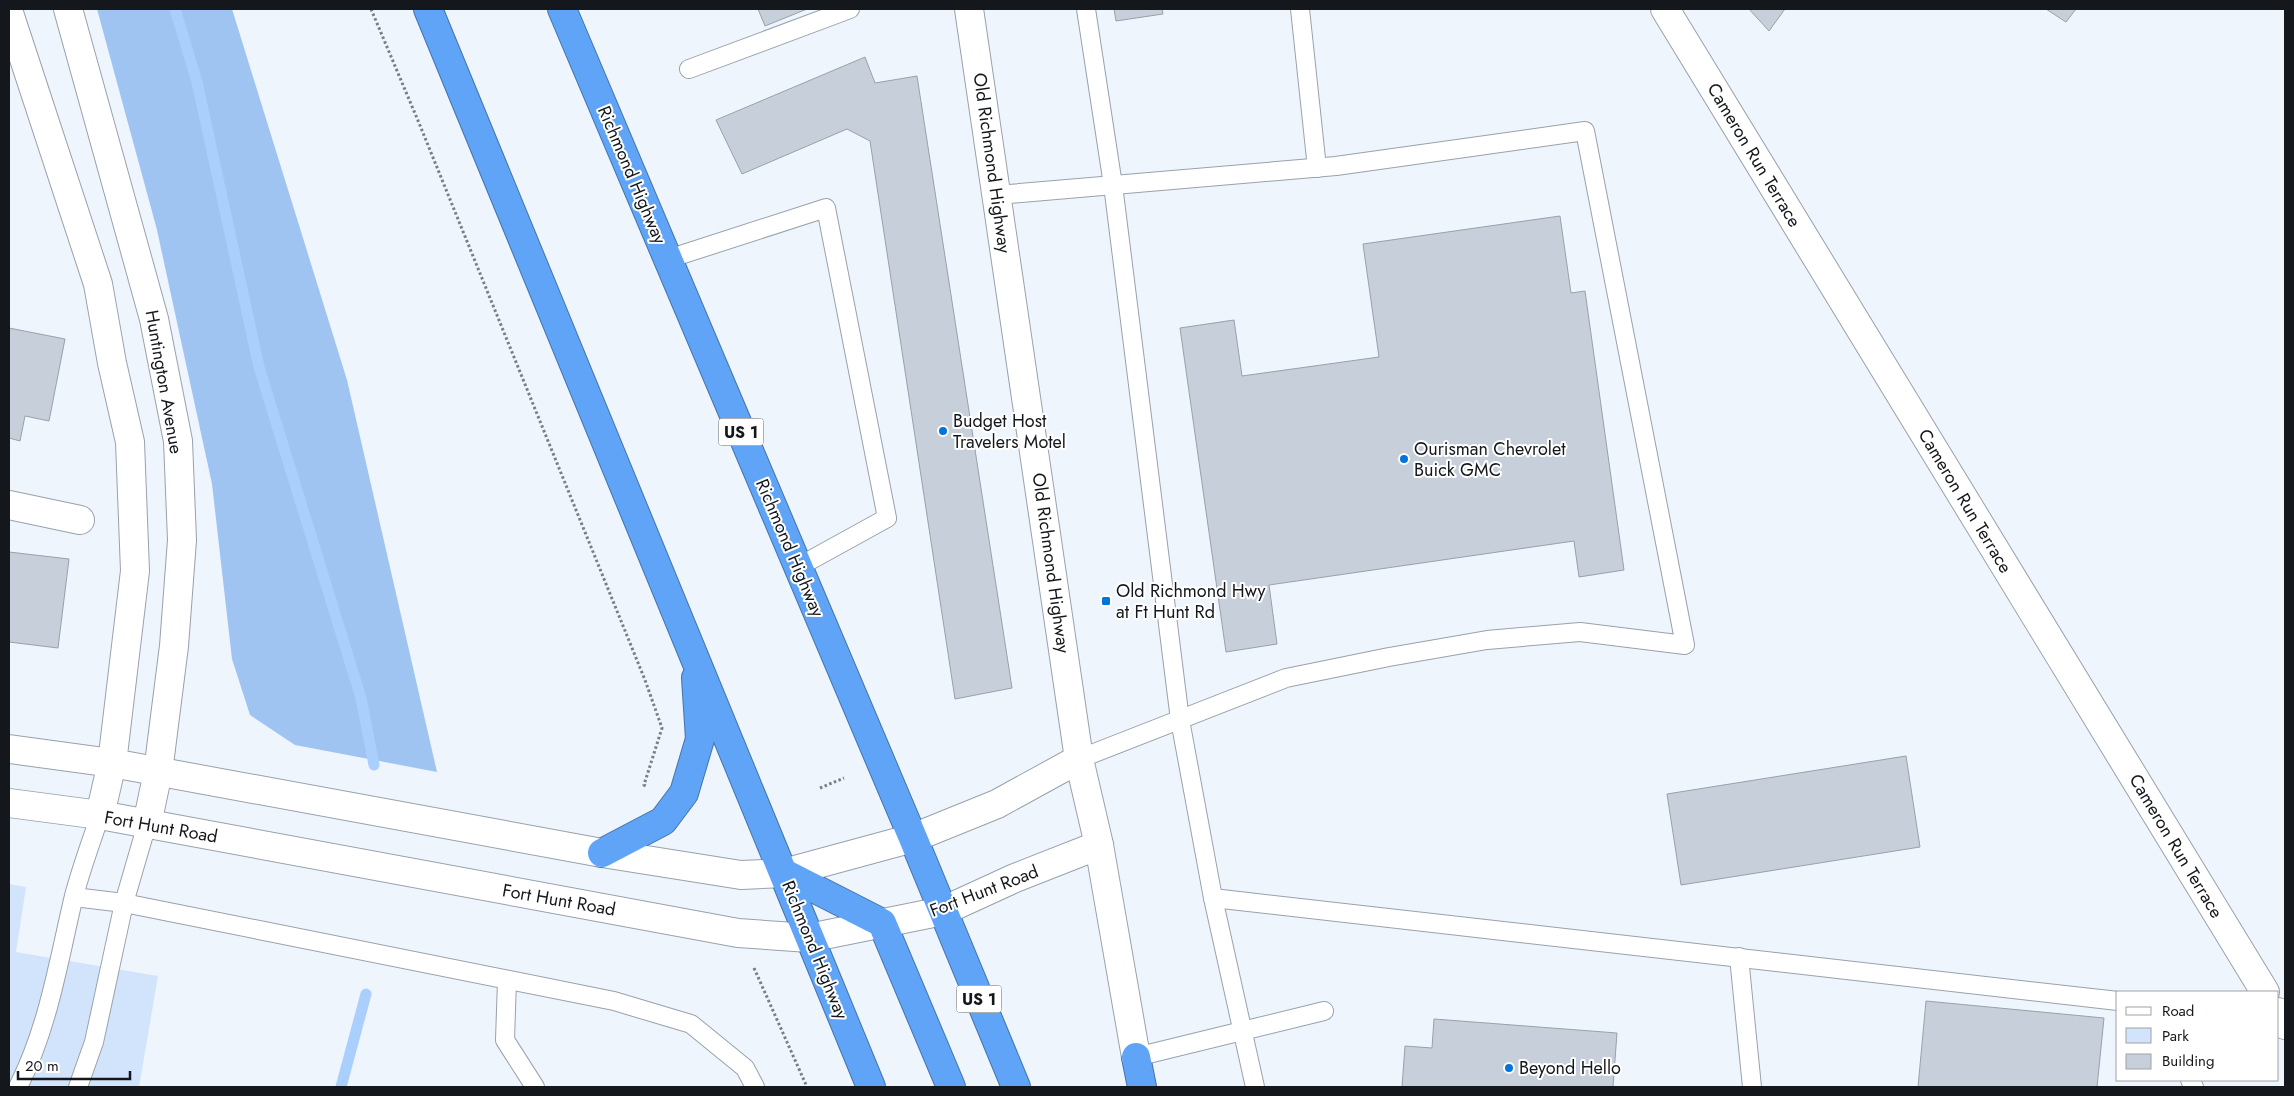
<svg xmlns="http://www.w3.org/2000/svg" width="2294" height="1096" font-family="Jost,sans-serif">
  <rect width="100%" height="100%" fill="#eef5fd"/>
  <path fill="#d2e4fb" d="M9,884L26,887L16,952L158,976L139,1087H9Z"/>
  <path fill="#9fc4f2" d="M97,9H232L347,380L437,772L295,745L250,715L232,659L212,484L157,230Z"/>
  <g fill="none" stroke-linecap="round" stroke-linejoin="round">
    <g stroke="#aacffd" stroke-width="11">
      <path d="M175,9L197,82L259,367L361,698L374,765"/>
      <path d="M341,1087L366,994"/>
    </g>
  </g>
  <g fill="#c7cfda" stroke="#98a1ab">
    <path d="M758,9H807L765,26Z"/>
    <path d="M1114,9H1162L1163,14L1116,21Z"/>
    <path d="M1749,9H1785L1769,31Z"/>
    <path d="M2046,9H2076L2066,22Z"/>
    <path d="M865,57L875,83L917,76L1012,688L955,699L870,141L847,129L742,174L716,120Z"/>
    <path d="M1560,216L1571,293L1585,291L1624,570L1579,577L1574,541L1269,585L1277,644L1226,652L1180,328L1234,320L1242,376L1379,357L1363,244Z"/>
    <path d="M9,328L65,339L49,421L25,416L20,441L9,438Z"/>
    <path d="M9,552L69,559L58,648L9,642Z"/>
    <path d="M1906,756L1920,847L1681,885L1667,794Z"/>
    <path d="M1926,1001L2104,1018L2097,1087H1918Z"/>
    <path d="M1434,1019L1617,1033L1613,1087H1402L1405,1046L1432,1048Z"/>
  </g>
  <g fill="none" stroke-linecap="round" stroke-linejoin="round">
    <g stroke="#99a1ab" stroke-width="20">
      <g id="lane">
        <path d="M1086,9L1113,185L1180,720L1213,898L1255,1087"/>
        <path d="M1300,9L1317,168"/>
        <path d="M689,69L850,9"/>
        <path d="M997,195L1336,166L1585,131L1685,645L1580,632L1487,640L1389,657L1286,678L1079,759"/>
        <path d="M668,259L826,208L887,518L798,567"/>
        <path d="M74,897L124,903L614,1001L691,1024L745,1068L755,1087"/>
        <path d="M1213,898L2118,1001"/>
        <path d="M1739,957L1752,1087"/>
        <path d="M507,980L505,1040L535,1087"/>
        <path d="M1136,1057L1324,1011"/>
        <path d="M2190,1080L2194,1087"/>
        <path d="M18,1087C48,1028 58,964 73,900C80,871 91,843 100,815"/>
        <path d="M78,1087L94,1042L124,903L147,824"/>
      </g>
    </g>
    <g stroke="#99a1ab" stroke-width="30">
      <g id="street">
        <path d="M969,9L1079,759L1099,845L1136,1057"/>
        <path d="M1665,9L2265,992"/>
        <path d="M9,505L80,520"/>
        <path d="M913,838L997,804L1079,759"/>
        <path d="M943,911L1015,878L1099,845"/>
        <path d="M2278,1012L2285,1025"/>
      </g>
    </g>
    <g stroke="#99a1ab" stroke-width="30">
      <g id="secondary">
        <path d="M68,9L154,319L178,441L182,540L174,646L158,772L147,824"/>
        <path d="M9,13L98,284L112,363L130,442L135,571L112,763L100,815"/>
        <path d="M9,749L112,763L602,853L741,875L784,873L913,838"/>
        <path d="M9,803L100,815L738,933L809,938L943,911"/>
      </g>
    </g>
    <g stroke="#4573aa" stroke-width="30">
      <g id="highway">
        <path d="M428,9L871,1087"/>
        <path d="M562,9L913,838L1016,1087"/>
        <path d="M602,853L663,821L684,793L700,739L696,678"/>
        <path d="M784,873L882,923L951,1087"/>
        <path d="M1136,1057L1142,1087"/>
      </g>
    </g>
    <g stroke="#797e83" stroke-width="3" stroke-dasharray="2.5 2.5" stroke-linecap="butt">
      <path d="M371,9L419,123L645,680L662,728L644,785L647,787"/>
      <path d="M820,788L844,778"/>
      <path d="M754,968L807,1087"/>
    </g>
    <use href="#lane" stroke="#fff" stroke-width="18"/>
    <use href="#street" stroke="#fff" stroke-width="28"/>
    <use href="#secondary" stroke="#fff" stroke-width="28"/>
    <use href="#highway" stroke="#5fa4f7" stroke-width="28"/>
  </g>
  <g fill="#0374db" stroke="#fff" stroke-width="2">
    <circle cx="943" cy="431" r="5"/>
    <circle cx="1404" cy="459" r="5"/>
    <rect x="1101" y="596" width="10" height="10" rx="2.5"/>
    <circle cx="1509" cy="1068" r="5"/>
  </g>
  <g text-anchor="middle" stroke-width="4" stroke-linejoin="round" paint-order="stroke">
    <g fill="#fff" stroke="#5a5d5f" stroke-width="1">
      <rect x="718.5" y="418.5" width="45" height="27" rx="4"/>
      <rect x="956.5" y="985.5" width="45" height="27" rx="4"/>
    </g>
    <g font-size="16" font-weight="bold" fill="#14171b">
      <text x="741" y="438">US 1</text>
      <text x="979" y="1005">US 1</text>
    </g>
    <g font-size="18" fill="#14171b" stroke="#fff">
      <text transform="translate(1754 155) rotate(59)" y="6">Cameron Run Terrace</text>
      <text transform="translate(992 163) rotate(82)" y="6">Old Richmond Highway</text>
      <text transform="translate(632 175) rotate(67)" y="6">Richmond Highway</text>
      <text transform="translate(164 382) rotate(80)" y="6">Huntington Avenue</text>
      <text transform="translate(1965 501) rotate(59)" y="6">Cameron Run Terrace</text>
      <text transform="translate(790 548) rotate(67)" y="6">Richmond Highway</text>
      <text transform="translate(1051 563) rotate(82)" y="6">Old Richmond Highway</text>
      <text transform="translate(161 827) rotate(10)" y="6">Fort Hunt Road</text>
      <text transform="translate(2176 846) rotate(59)" y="6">Cameron Run Terrace</text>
      <text transform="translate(984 891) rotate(-21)" y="6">Fort Hunt Road</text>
      <text transform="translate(559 900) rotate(10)" y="6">Fort Hunt Road</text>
      <text transform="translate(815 950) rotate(68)" y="6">Richmond Highway</text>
    </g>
    <g font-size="18" fill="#14171b" stroke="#fff" text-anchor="start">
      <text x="953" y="427">Budget Host<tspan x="953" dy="21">Travelers Motel</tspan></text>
      <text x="1414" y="455">Ourisman Chevrolet<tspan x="1414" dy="21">Buick GMC</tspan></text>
      <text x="1116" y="597">Old Richmond Hwy<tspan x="1116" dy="21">at Ft Hunt Rd</tspan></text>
      <text x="1519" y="1074">Beyond Hello</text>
    </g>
  </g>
  <rect width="2294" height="1096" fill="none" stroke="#14171b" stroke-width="20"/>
  <rect x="2116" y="991" width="162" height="90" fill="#ffffff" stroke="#a1a2a4"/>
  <rect x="2126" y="1007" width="25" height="8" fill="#ffffff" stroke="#a1a2a4"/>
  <text x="2162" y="1016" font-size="15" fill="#14171b">Road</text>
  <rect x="2126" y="1028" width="25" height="15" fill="#d2e4fb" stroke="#a1a2a4"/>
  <text x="2162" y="1041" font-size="15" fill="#14171b">Park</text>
  <rect x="2126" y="1054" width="25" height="15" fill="#c7cfda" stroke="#a1a2a4"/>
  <text x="2162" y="1066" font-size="15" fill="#14171b">Building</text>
  <path d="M18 1071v8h112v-8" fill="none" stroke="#14171b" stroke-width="2.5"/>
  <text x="25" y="1071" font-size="15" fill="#14171b" stroke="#ffffff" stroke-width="4" paint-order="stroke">20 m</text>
</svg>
